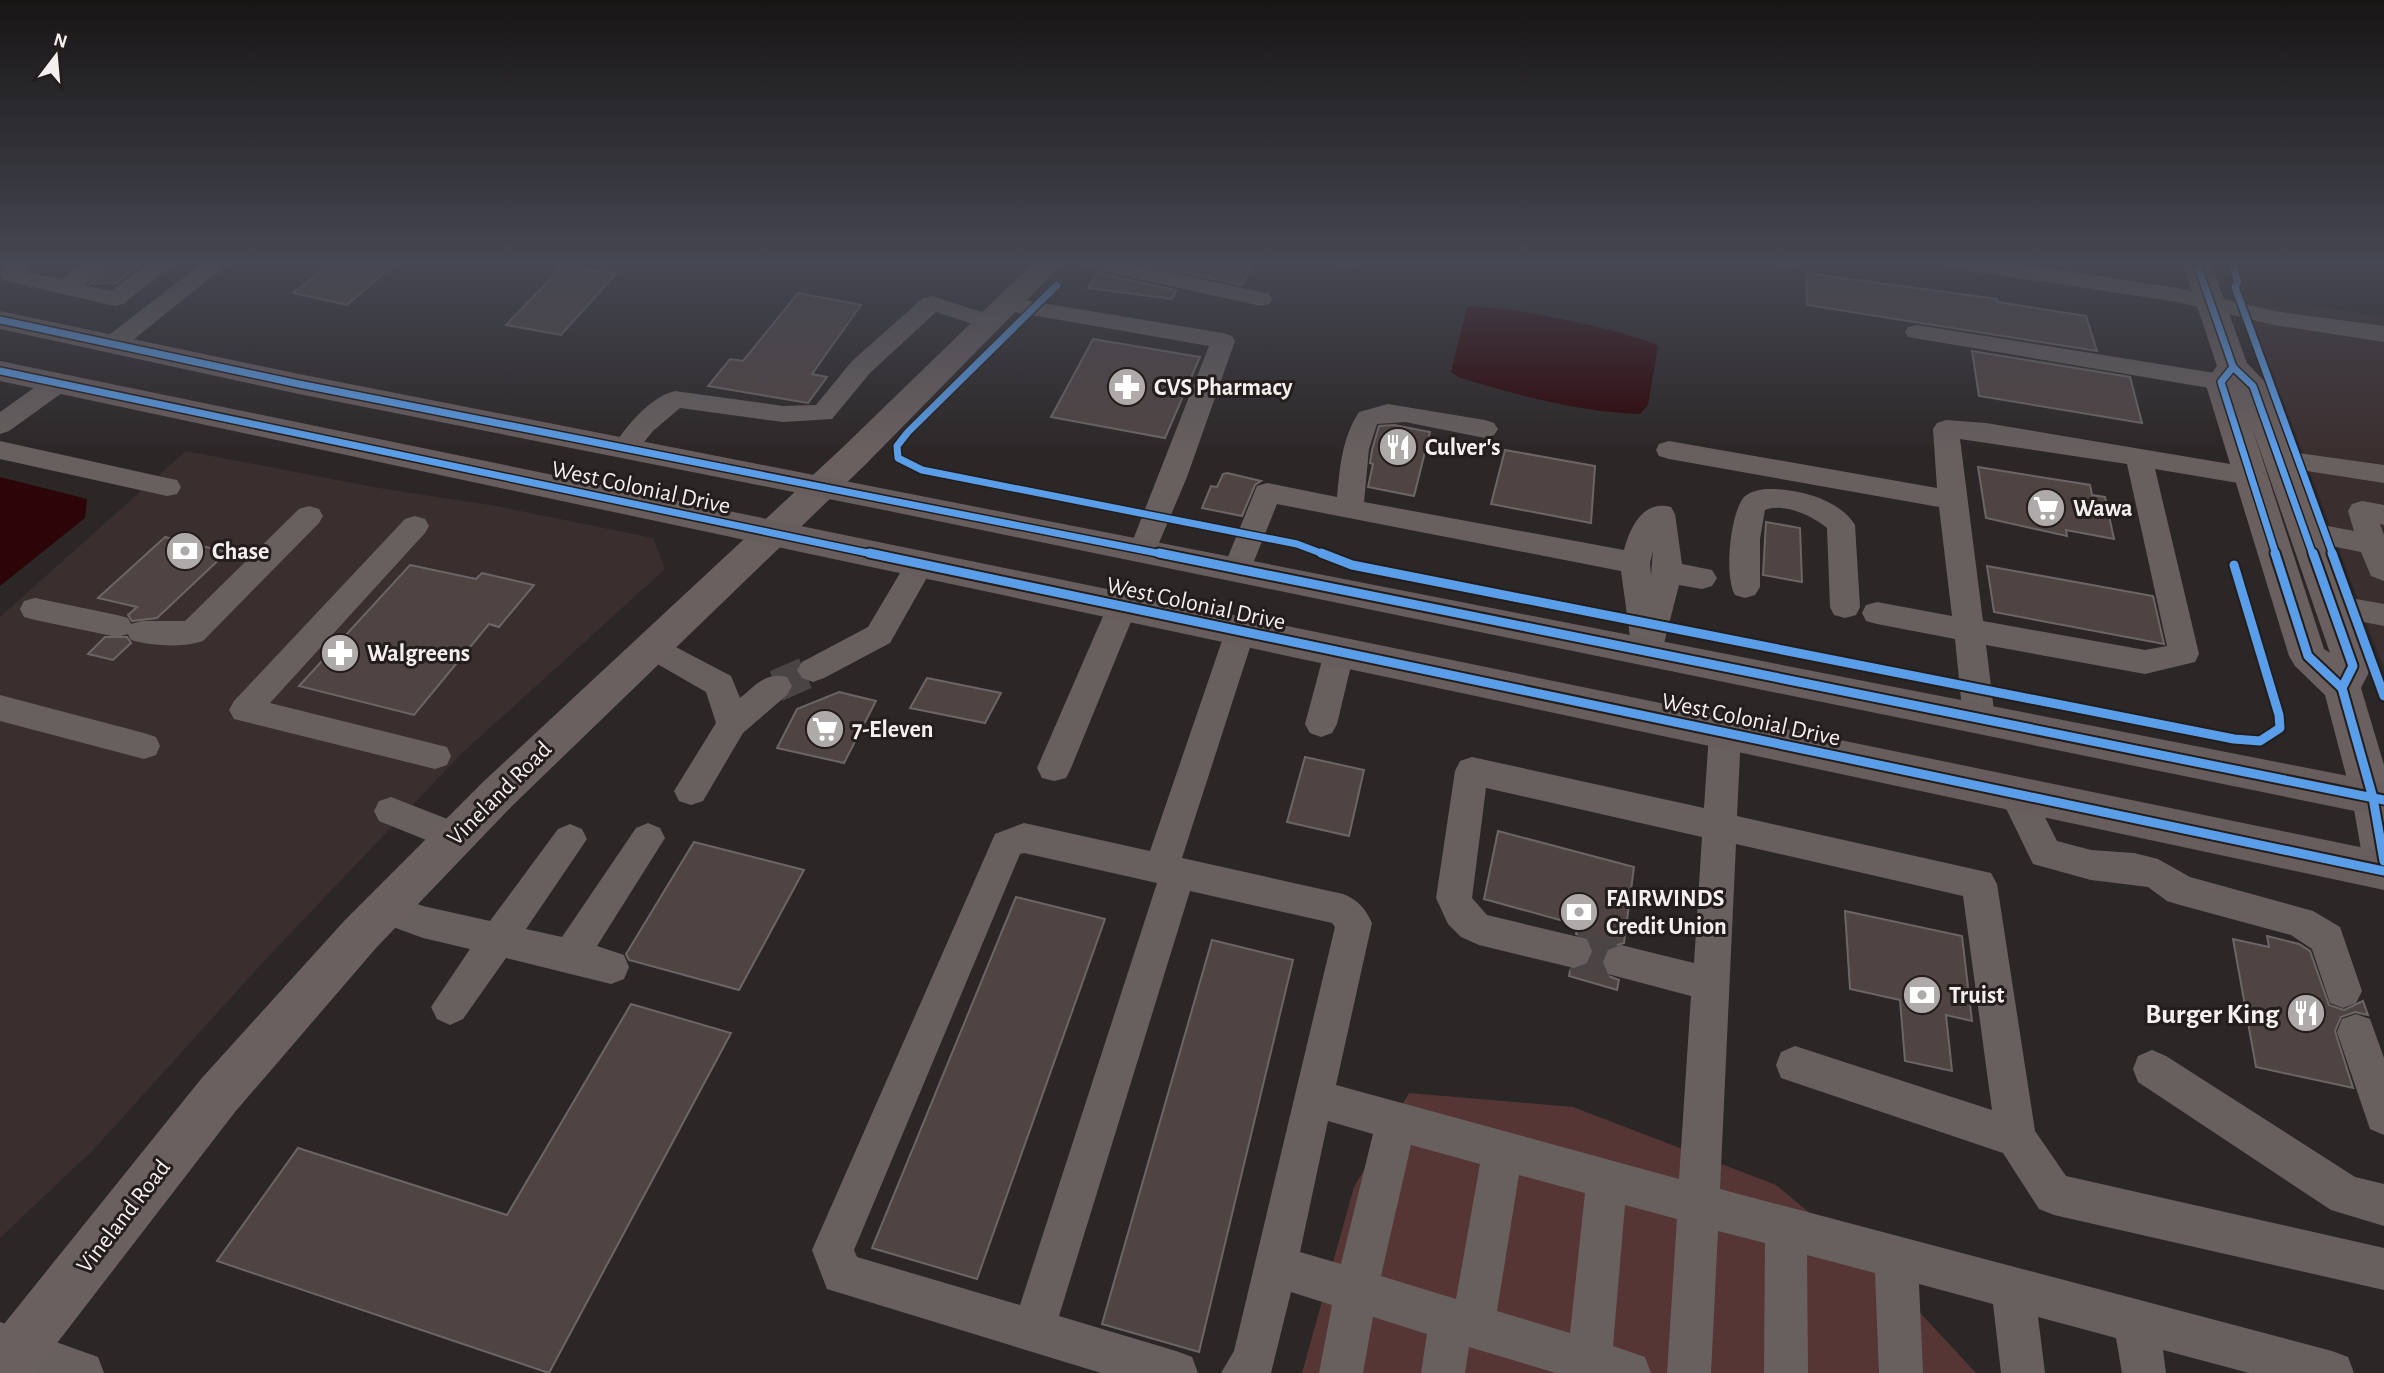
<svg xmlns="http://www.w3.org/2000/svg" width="2384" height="1373" font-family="'Alegreya Sans',sans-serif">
  <rect width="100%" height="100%" fill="#2c2727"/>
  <g fill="#3b2e2e">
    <path d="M2243,294L2384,317V669L2313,481Z"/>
    <path d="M186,451L379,488L496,506L653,538L665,569L461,754L266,959L94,1149L0,1238V617Z"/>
  </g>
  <path fill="#563634" d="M1409,1093L1573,1107L1776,1185L1884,1274L1976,1373H1302L1354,1187Z"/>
  <g fill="#2d0407">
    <path d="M1467,307C1499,304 1629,330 1658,346L1648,405L1640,414C1578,412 1519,395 1460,378L1451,372Z"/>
    <path d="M0,477L87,499L85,518L0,586Z"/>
  </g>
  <g fill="#504443" stroke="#6a6666" stroke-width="2">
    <path d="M117,261H143L117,283L90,284Z"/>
    <path d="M335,261H398L347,305L293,293Z"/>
    <path d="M1132,261H1254L1242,285Z"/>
    <path d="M563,266L616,274L561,335L506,325Z"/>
    <path d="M1097,273L1176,290L1172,299L1088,288Z"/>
    <path d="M1806,273L1997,299L1998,302L2086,316L2097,351L1807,305Z"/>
    <path d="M798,293L861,305L812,374L827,377L808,403L708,386L730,359L743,361Z"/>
    <path d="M1093,339L1200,357L1165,438L1051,417Z"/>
    <path d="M1972,351L2130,377L2142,423L1979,396Z"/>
    <path d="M1394,425L1430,432L1414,496L1368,487L1373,464L1370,463L1372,450L1379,426Z"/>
    <path d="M1505,450L1595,466L1591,523L1491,504Z"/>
    <path d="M1978,467L2090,485L2092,495L2105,497L2114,539L2066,530L2067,536L1986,518Z"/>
    <path d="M1227,473L1261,481L1255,485L1242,516L1202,508L1211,486L1217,487L1223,474Z"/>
    <path d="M1766,522L1800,528L1802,582L1763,575Z"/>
    <path d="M165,537L227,552L157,618L132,621L128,615L137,607L98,598Z"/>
    <path d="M410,565L476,579L482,573L534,585L499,627L489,624L414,715L299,686Z"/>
    <path d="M1987,566L2153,596L2164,644L1994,612Z"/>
    <path d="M105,637H127L131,643L113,660L88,654Z"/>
    <path d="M927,678L1001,693L985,723L910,708Z"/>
    <path d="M839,692L876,701L844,763L777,748L797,709Z"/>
    <path d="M1305,757L1364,770L1349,836L1287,822Z"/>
    <path d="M1498,831L1634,867L1624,943L1607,948L1601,961L1606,975L1619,980L1617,990L1569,976L1570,970L1588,965L1594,952L1589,938L1576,934L1578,925L1484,899Z"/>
    <path d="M694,842L804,870L739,990L629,960L626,954Z"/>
    <path d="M1016,897L1105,919L977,1279L872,1248Z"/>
    <path d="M1845,911L1962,936L1972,1021L1946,1015L1952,1071L1905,1061L1900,1000L1850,989Z"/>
    <path d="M2267,936L2299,944L2310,951L2329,1005L2344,1010L2363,1001L2368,1015L2355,1012L2341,1017L2335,1031L2353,1088L2256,1067L2233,939L2269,947Z"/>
    <path d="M1212,940L1293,960L1199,1352L1102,1324Z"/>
    <path d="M631,1004L731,1033L549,1373L217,1261L298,1148L507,1215Z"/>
  </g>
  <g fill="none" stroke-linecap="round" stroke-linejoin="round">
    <path stroke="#4a4545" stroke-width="32" stroke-dasharray="32 16" stroke-linecap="butt" d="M776,686L813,670"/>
    <path stroke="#4a4545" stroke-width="40" stroke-dasharray="40 20" stroke-linecap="butt" d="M1574,951L1621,962"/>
    <g fill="#68605f" fill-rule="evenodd">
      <path d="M11,261H36L27,272L60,279L88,261H115L84,285L111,291L151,261H178L123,304L115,306L3,280L0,274Z"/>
      <path d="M205,261H231L123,348H105L102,343L105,338Z"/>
      <path d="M1077,261H1120L1269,294L1273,299L1269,304L1261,306L1089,268L1081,266Z"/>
      <path d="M1334,261H1359L1355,266H1338Z"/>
      <path d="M1774,261H1798L1794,267H1778Z"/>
      <path d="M1941,261H1999L2178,288L2274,311L2384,326V342L2274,325L2178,302L1953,268L1945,266Z"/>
      <path d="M932,296L997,317L1000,322L997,327L988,329L936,312L870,373L832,419L783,422L680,408L653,431L635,453L626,456L617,453L613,447C626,426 650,397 675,391L783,406L816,405L852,361L923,298Z"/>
      <path d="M1006,297L1223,333L1232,336L1235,341L1187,477L1153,557L1143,560L1133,557L1129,550L1209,346L997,309L994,304L997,299Z"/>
      <path d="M1917,325L2221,374L2230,376L2234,382L2230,388L2221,390L1908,337L1905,332L1908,327Z"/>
      <path d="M57,376L66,378L70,384L66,390L9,431L0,434V412L48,378Z"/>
      <path d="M1388,404L1485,420L1494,423L1498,429L1494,435L1485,438L1405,422L1377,424L1369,449L1364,502L1624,550C1630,528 1643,499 1671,507L1675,514L1682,564L1712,570L1717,578L1712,586L1702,589L1679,585L1662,651L1658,659L1647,663L1636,659L1632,651L1621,571L1277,504L1248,576L1238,580L1228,576L1223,569L1257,486L1267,483L1337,497C1340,466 1342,438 1359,412ZM1653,551L1651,575L1650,563Z"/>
      <path d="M1946,420L1986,423L2260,469L2264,476L2260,483L2250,485L2155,469L2199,654L2195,662L2145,674L1986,645L1995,719L1990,728L1979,732L1968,728L1963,719L1955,639L1877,624L1866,621L1862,613L1866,605L1877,602L1952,616L1939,507L1669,459L1659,456L1656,450L1659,444L1669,441L1937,488L1933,429L1937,423ZM1960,439L2127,464L2167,646L2145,650L1983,621Z"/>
      <path d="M0,441L167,478L177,480L181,487L177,494L167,496L0,459Z"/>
      <path d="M2278,450L2384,465V483L2268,465L2264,459L2268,453Z"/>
      <path d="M1765,489C1794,488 1839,498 1855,525L1860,607L1856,615L1845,618L1834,615L1830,607L1827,528C1813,516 1783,502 1765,510L1760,539V587L1755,595L1745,598L1735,595C1724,576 1730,514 1744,497C1750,492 1757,490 1765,489Z"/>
      <path d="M2362,501L2384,505V525L2380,524L2384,535V581L2371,576L2361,552L2297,539L2293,532L2297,525L2307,522L2354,531L2348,511L2352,504Z"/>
      <path d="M309,506L319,509L323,516L319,523L203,641C182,648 152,646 131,640L128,634L117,637L35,620L24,617L20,609L24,601L35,598L117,615L128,618L131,624L142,621H185L299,509Z"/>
      <path d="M415,516L425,519L429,526L425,533L270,703L447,747L451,756L447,765L435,769L234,719L229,710L234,701L405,519Z"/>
      <path d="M919,555L929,558L934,565L890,643L824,678L813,682L802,678L797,670L802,662L868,627L909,558Z"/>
      <path d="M2333,595L2384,604V626L2322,614L2318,606L2322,598Z"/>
      <path d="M1122,596L1133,599L1137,607L1071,768L1066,778L1054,781L1042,778L1037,768L1107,607L1111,599Z"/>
      <path d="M1240,621L1251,624L1255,632L1182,858L1343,894C1358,900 1365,908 1372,923L1336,1085L1679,1179L1691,996L1608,974L1603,962L1608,950L1621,945L1694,963L1702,837L1486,788L1472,898L1487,915L1587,939L1592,951L1587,963L1574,968L1479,945L1461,937L1448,924L1436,898L1455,771L1460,761L1472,757L1704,808L1709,733L1714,724L1725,720L1736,724L1741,733L1737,816L1991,873L1997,884L2035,1131L2066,1176L2384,1248V1290L2054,1215L2039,1209L2003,1153L1781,1078L1776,1065L1781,1052L1795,1046L1992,1110L1963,896L1736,844L1720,1189L2332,1351L2348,1357L2354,1373H2249L2163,1350L2166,1373H2122L2116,1338L2038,1317L2045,1373H2001L1993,1304L1919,1284L1923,1373H1879L1875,1273L1807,1255L1808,1373H1764L1765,1243L1718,1231L1711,1373H1667L1677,1219L1625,1205L1613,1346L1645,1357L1651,1373H1556L1469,1347L1465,1373H1421L1427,1334L1373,1317L1363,1373H1319L1332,1305L1291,1292L1271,1373H1221L1234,1351L1335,927L1332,923L1190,891L1059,1316L1176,1351L1192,1357L1198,1373H1101L827,1289L812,1250L995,834L1024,823L1150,851L1225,632L1229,624ZM1024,853L1157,883L1020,1305L857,1257L854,1250L1020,854ZM1328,1121L1373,1134L1341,1264L1300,1252ZM1411,1145L1480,1164L1456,1299L1381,1276ZM1519,1175L1585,1193L1570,1333L1497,1311Z"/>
      <path d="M651,634L731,676L740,698C755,686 766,671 787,677L792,686L787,695L743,733L703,801L691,805L679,801L674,791L716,723L706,692L640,654L636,646L640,638Z"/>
      <path d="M1339,641L1350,645L1354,653L1337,724L1332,733L1321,737L1310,733L1305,724L1324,653L1328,645Z"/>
      <path d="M0,695L144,733L156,737L160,746L156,755L144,759L0,721Z"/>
      <path d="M2016,780L2028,784L2057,841L2091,850L2134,853L2158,859L2190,877L2313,911L2340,927L2362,991L2356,1003L2343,1008L2330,1003L2312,949L2291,935L2180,905L2167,901L2148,887L2091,880L2033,864L1999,794L2004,784Z"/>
      <path d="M391,797L468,827L473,837L468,847L456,852L379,821L374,811L379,801Z"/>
      <path d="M648,823L660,828L665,838L597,946L624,955L629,967L624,979L611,984L506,958L463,1019L450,1025L437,1019L431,1007L470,949L423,938L371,919L366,908L371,897L384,892L423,906L490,921L558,829L570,824L582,829L587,839L526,929L562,937L636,828Z"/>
      <path d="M2356,1014L2370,1019L2384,1058V1135L2370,1129L2337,1032L2342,1019Z"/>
      <path d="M2152,1050L2166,1056L2355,1177L2384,1184V1226L2331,1210L2138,1082L2133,1069L2138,1056Z"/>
      <path d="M0,1322L98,1357L104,1373H19L0,1366Z"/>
    </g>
    <g fill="#6a605f" fill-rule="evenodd">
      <path d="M1035,261H1065L866,464L512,806L376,948L235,1112L34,1373H0V1329L201,1079L345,920L483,782L842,448Z"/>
      <path d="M2182,261H2210L2247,363L2269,386L2372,666L2361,688L2384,765V879L2369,874L2363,861L2352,798L2325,695L2295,666L2289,656L2205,382L2217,366ZM2252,427L2330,653L2324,649Z"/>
    </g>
    <g fill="#685d5d" fill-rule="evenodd">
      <path d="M0,311L299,374L2384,783V817L884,510L299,394L0,329Z"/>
      <path d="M0,361L2384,852V890L0,381Z"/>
    </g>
    <g stroke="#231d1c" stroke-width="10">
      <g id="cycleway-far1">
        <path d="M2196,261L2233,367L2253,386L2313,555"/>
        <path d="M2231,261L2238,282L2235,287L2333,555"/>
        <path d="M1057,285L908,432L897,446L898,458L922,470L1297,544L1326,555"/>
        <path d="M0,320L299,384L1167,555"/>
        <path d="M2233,367L2221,382L2276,555"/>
        <path d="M0,371L877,555"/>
      </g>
    </g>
    <g stroke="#231d1c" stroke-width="13">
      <g id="cycleway">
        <path d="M869,553L2384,871"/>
        <path d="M1159,553L2384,800"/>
        <path d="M1321,553L1352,565L2234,739L2260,741L2280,728L2279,715L2234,565"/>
        <path d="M2275,553L2308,656L2342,688L2373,798L2384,861"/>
        <path d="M2313,553L2353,666L2342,688"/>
        <path d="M2332,553L2384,696"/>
      </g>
    </g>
    <use href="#cycleway-far1" stroke="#5a9eea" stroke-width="7"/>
    <use href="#cycleway" stroke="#5a9eea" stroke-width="9"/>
  </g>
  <linearGradient id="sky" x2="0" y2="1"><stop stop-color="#181515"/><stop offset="0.58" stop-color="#454752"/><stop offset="1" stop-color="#454752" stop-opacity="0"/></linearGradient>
  <rect width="2384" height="453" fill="url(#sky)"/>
  <defs>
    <g id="pharmacy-disc" transform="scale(2.0125)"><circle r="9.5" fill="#afaaaa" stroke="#231d1c"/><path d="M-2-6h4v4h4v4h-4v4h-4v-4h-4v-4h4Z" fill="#fff"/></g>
    <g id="restaurant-disc" transform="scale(2.0125)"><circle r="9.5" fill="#afaaaa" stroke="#231d1c"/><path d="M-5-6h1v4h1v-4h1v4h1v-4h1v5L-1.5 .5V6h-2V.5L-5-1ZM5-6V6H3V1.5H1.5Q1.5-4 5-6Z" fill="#fff"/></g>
    <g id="supermarket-disc" transform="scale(2.0125)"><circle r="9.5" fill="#afaaaa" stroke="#231d1c"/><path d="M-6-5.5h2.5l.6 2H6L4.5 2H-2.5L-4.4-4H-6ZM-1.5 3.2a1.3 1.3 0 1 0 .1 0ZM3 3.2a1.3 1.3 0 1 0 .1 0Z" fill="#fff"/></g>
    <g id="bank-disc" transform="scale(2.0125)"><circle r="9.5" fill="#afaaaa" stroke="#231d1c"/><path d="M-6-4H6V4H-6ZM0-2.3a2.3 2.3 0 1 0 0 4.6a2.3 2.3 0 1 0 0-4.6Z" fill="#fff"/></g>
  </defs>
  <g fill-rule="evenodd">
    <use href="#pharmacy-disc" x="1127" y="387"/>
    <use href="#restaurant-disc" x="1398" y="447"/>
    <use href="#supermarket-disc" x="2046" y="508"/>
    <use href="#bank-disc" x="185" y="551"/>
    <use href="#pharmacy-disc" x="340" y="653"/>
    <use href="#supermarket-disc" x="825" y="729"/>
    <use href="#bank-disc" x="1579" y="912"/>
    <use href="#bank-disc" x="1922" y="995"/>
    <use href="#restaurant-disc" x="2306" y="1013"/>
  </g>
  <g text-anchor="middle" stroke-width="6" stroke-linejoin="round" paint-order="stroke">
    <g font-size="24" font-weight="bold" fill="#f5f0f0" stroke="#231d1c" text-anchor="start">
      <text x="1154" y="395">CVS Pharmacy</text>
      <text x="1425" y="455">Culver's</text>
      <text x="2073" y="516">Wawa</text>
      <text x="212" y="559">Chase</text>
      <text x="367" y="661">Walgreens</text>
      <text x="852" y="737">7-Eleven</text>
      <text x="1606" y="906">FAIRWINDS<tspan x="1606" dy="28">Credit Union</tspan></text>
      <text x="1949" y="1003">Truist</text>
    </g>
    <g font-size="24" fill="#f5f0f0" stroke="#231d1c">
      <text transform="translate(641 487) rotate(12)" y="8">West Colonial Drive</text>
      <text transform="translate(1196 603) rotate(12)" y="8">West Colonial Drive</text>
      <text transform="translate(1751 719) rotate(12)" y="8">West Colonial Drive</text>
      <text transform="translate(499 793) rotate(-45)" y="8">Vineland Road</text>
      <text transform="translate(123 1216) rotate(-52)" y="8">Vineland Road</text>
    </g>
    <g font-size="28" font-weight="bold" fill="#f5f0f0" stroke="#231d1c" text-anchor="end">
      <text x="2279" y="1023">Burger King</text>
    </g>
  </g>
  <g transform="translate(56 56) rotate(16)" stroke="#231d1c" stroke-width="5" paint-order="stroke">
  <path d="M0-5L12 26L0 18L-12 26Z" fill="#f5f0f0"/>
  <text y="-10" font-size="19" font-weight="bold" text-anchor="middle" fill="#f5f0f0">N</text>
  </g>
</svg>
